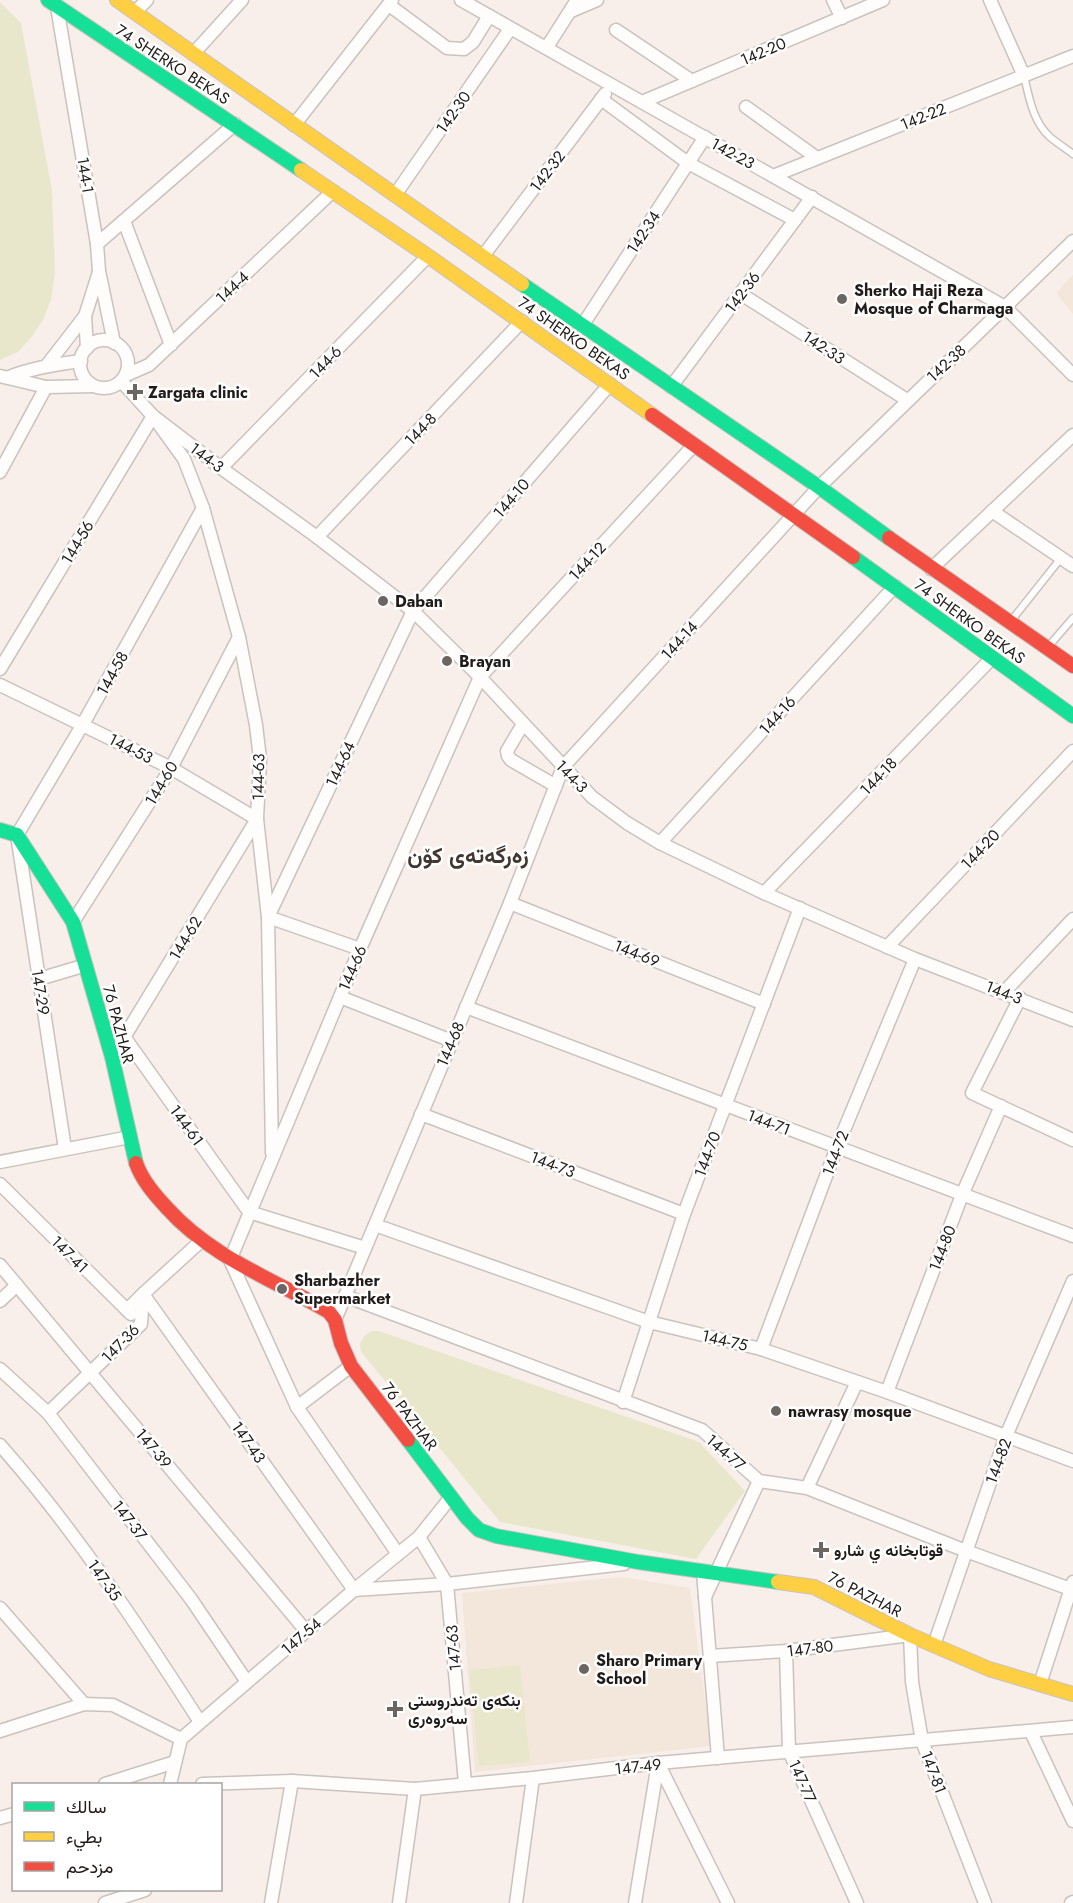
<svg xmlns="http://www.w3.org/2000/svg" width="1073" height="1903" font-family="Jost,Vazirmatn,sans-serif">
  <rect width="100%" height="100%" fill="#f8efeb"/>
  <g fill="#f3e6da">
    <path d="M1073,275V314L1056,293Z"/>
    <path d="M621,1577L690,1588L711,1746L475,1772L462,1593Z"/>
  </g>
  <g fill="#e9e7cb">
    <path d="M0,2L21,23L52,190L55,272L51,300L43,320L30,339L18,352L0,360Z"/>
    <path d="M372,1331H379L699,1442L745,1491L696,1559L500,1522L362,1353C357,1343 363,1336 372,1331Z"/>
    <path d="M520,1665L530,1762L479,1766L469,1670Z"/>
  </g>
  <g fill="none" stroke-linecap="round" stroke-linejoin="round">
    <g stroke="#c9c2be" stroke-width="9">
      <g id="lane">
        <path d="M1024,76C1029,97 1033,122 1050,137C1057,143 1065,148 1073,154"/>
        <path d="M1011,621L1061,558"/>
        <path d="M1048,647L1073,618"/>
      </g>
    </g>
    <g stroke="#c9c2be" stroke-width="15">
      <g id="street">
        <path d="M461,0L1005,307L1073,375"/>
        <path d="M833,0L842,18"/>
        <path d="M990,0L1024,76"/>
        <path d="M389,5L447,48L464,49L473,42L489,16"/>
        <path d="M57,7L97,244L99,271L114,343"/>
        <path d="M571,11L597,0"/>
        <path d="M135,12L147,0"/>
        <path d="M616,30L692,81"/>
        <path d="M547,47L577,0"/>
        <path d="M193,54L242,0"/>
        <path d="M601,99L688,163L795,220"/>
        <path d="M642,102L883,0"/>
        <path d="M746,107L817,158"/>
        <path d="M294,125L392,0"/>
        <path d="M773,176L1073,56"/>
        <path d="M395,195L510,29"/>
        <path d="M124,221L171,345"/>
        <path d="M97,244L235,124"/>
        <path d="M483,256L605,94"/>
        <path d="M741,294L907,400"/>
        <path d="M582,326L705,137"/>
        <circle cx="104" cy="364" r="24"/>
        <path d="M87,348L85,316L99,272"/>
        <path d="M47,365L85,316"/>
        <path d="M126,375L149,365L333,191"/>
        <path d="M0,376L46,387L94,386"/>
        <path d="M9,377C32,368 56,364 81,361"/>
        <path d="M121,381L153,416L221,468L317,537L413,611L480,677L592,797L627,823L660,843L764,893L915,959L1073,1020"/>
        <path d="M671,387L812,197"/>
        <path d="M221,468L428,256"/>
        <path d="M0,472L46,387"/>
        <path d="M992,511L1073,566"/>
        <path d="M317,537L522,321"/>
        <path d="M931,569L1073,435"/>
        <path d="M0,669L153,416L184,459L203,508L239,637L256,725L260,759L257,819L268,917L272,1153"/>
        <path d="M0,685L171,768L257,819L112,1057"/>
        <path d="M523,724L507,751L508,756L511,760L556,786"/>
        <path d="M660,843L895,586"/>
        <path d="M764,893L992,658"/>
        <path d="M510,903L764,1004"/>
        <path d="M73,922L171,768L239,637"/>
        <path d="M887,947L1073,751"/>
        <path d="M360,949L268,917L413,611L610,384"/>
        <path d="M39,979L86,965"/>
        <path d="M1004,992L1073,919"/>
        <path d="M340,997L452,1041"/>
        <path d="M1020,998L972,1093L1073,1140"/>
        <path d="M466,1007L1073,1236"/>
        <path d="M125,1038L249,1212L365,1248"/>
        <path d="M421,1114L684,1214"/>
        <path d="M65,1149L17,835L83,724L203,508"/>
        <path d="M0,1162L130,1137"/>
        <path d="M0,1184L131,1314"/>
        <path d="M375,1225L649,1322L761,1349L887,1392L1073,1461"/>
        <path d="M0,1265L306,1631"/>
        <path d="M345,1296L702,1430L759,1481L807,1488L966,1551L1073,1590"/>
        <path d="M0,1301L17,1285"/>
        <path d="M127,1310L143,1294L354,1590L447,1584L624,1564"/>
        <path d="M335,1320L510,903L563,767L819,487L1073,241"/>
        <path d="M761,1349L837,1147L915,959"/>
        <path d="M0,1369L48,1413L191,1599L247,1682"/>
        <path d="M887,1392L962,1195L1001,1106"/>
        <path d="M623,1402L684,1214L800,908"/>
        <path d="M297,1407L351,1366"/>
        <path d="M48,1413L141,1324L143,1294L201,1241"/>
        <path d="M0,1445C75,1530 139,1627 200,1722"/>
        <path d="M807,1488L857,1382"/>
        <path d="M419,1537L447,1584L465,1783"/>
        <path d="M398,1554L297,1407L230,1260L360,949L480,677L694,445"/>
        <path d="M703,1572L718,1758"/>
        <path d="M705,1597L759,1481"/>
        <path d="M0,1608L84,1704"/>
        <path d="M934,1645L1006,1436L1073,1281"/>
        <path d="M786,1651L789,1751L857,1903"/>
        <path d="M710,1656L786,1651L910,1635L912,1682L922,1741L985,1903"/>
        <path d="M1040,1684L1073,1582"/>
        <path d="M0,1731L84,1704L113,1705L181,1739"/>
        <path d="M1031,1732L1073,1821"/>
        <path d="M658,1763L728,1903"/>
        <path d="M105,1784L175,1762"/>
        <path d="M170,1784L181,1739L354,1590L419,1537L451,1497"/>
        <path d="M202,1784L292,1781L415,1789L533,1778L658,1763L1073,1727"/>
        <path d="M0,1818L14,1814"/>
        <path d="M105,1903L145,1890"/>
        <path d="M271,1903L292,1781"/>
        <path d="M399,1903L415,1789"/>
        <path d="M516,1903L533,1778"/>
        <path d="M635,1903L658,1763"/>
        <path d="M1071,1903L1073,1902"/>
      </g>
    </g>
    <g stroke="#c9c2be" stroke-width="16">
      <g id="fast">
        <path d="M48,0L301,170"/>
        <path d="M522,284L819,487L889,538"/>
        <path d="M853,557L1073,716"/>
        <path d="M0,830L17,835L73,922L112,1057L136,1163"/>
        <path d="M408,1440L467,1518L479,1530L496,1536L638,1562L778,1582"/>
      </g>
    </g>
    <g stroke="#c9c2be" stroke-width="16">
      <g id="slow">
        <path d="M117,0L522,284"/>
        <path d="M301,170L428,256L652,415"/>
        <path d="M778,1582L814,1587L910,1635L989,1669L1073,1694"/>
      </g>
    </g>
    <g stroke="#c9c2be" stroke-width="16">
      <g id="jam">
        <path d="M652,415L853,557"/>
        <path d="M889,538L1073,666"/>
        <path d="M136,1163C142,1180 154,1194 167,1208C212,1258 273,1279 329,1312L335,1320L341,1343L351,1366L408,1440"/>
      </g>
    </g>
    <use href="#lane" stroke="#fefdfc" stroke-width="6"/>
    <use href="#street" stroke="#fefdfc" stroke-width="12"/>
    <use href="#fast" stroke="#16e098" stroke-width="14"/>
    <use href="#slow" stroke="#ffcf43" stroke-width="14"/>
    <use href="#jam" stroke="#f24e42" stroke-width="14"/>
  </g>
  <g fill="#6c6662" stroke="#fff" stroke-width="2">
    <circle cx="842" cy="299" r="6"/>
    <path d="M132 383h6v6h6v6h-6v6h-6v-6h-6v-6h6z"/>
    <circle cx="383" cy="601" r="6"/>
    <circle cx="447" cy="661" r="6"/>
    <circle cx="282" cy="1289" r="6"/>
    <circle cx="776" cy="1411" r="6"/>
    <path d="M818 1541h6v6h6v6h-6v6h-6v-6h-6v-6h6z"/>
    <circle cx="584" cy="1669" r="6"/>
    <path d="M392 1700h6v6h6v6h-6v6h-6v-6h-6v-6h6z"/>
  </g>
  <g text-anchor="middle" stroke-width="5" stroke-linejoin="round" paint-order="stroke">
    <g font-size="16" fill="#211c19" stroke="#fff">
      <text transform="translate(763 51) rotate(-23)" y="6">142-20</text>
      <text transform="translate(173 64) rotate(33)" y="6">74 SHERKO BEKAS</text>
      <text transform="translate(453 112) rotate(-55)" y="6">142-30</text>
      <text transform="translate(923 116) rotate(-22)" y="6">142-22</text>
      <text transform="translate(733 153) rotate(29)" y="6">142-23</text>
      <text transform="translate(547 171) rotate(-53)" y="6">142-32</text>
      <text transform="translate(86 175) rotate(81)" y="6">144-1</text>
      <text transform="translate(643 232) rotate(-57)" y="6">142-34</text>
      <text transform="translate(232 287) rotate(-43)" y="6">144-4</text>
      <text transform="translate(742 292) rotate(-53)" y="6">142-36</text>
      <text transform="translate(574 338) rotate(35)" y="6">74 SHERKO BEKAS</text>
      <text transform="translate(824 347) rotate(33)" y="6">142-33</text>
      <text transform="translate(325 362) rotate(-46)" y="6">144-6</text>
      <text transform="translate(946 363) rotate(-43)" y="6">142-38</text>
      <text transform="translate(420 429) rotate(-46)" y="6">144-8</text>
      <text transform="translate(207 457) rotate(37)" y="6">144-3</text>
      <text transform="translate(511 498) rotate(-49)" y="6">144-10</text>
      <text transform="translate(77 542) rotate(-59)" y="6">144-56</text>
      <text transform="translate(587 561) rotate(-47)" y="6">144-12</text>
      <text transform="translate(970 621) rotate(36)" y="6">74 SHERKO BEKAS</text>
      <text transform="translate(679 640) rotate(-48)" y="6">144-14</text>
      <text transform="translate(112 673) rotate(-61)" y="6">144-58</text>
      <text transform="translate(777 715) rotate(-48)" y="6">144-16</text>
      <text transform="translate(131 748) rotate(27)" y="6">144-53</text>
      <text transform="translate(340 764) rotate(-65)" y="6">144-64</text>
      <text transform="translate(572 776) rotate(46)" y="6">144-3</text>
      <text transform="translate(878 776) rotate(-46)" y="6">144-18</text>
      <text transform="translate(258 777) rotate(-89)" y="6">144-63</text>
      <text transform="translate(161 783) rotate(-59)" y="6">144-60</text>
      <text transform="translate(980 849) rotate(-46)" y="6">144-20</text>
      <text transform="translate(185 938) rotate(-59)" y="6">144-62</text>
      <text transform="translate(637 953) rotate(22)" y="6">144-69</text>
      <text transform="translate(352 968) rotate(-67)" y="6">144-66</text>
      <text transform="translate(41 992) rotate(81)" y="6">147-29</text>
      <text transform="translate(1004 992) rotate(21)" y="6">144-3</text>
      <text transform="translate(119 1024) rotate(75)" y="6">76 PAZHAR</text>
      <text transform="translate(450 1044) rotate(-67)" y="6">144-68</text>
      <text transform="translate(769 1122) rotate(21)" y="6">144-71</text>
      <text transform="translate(187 1125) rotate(54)" y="6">144-61</text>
      <text transform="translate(835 1153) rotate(-69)" y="6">144-72</text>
      <text transform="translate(707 1154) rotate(-69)" y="6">144-70</text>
      <text transform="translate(553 1164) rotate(21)" y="6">144-73</text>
      <text transform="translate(942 1248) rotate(-69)" y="6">144-80</text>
      <text transform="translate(70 1254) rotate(45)" y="6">147-41</text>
      <text transform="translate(725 1340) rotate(13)" y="6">144-75</text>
      <text transform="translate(120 1343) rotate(-46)" y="6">147-36</text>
      <text transform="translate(410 1416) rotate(53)" y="6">76 PAZHAR</text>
      <text transform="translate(249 1442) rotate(55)" y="6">147-43</text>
      <text transform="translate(154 1448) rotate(50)" y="6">147-39</text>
      <text transform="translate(726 1452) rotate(41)" y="6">144-77</text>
      <text transform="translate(998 1461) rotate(-70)" y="6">144-82</text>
      <text transform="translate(130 1520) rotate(52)" y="6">147-37</text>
      <text transform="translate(105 1580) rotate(55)" y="6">147-35</text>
      <text transform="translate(865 1594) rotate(27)" y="6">76 PAZHAR</text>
      <text transform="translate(301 1636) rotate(-41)" y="6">147-54</text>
      <text transform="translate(453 1648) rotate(-95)" y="6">147-63</text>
      <text transform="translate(810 1648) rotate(-7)" y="6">147-80</text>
      <text transform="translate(638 1766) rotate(-6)" y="6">147-49</text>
      <text transform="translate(934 1772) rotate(69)" y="6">147-81</text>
      <text transform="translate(803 1781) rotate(66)" y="6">147-77</text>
    </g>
    <g font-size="16" font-weight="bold" fill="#211c19" stroke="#fff" text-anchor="start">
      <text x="854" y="296">Sherko Haji Reza<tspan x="854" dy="18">Mosque of Charmaga</tspan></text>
      <text x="148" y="398">Zargata clinic</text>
      <text x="395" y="607">Daban</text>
      <text x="459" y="667">Brayan</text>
      <text x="294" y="1286">Sharbazher<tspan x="294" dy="18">Supermarket</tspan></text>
      <text x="788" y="1417">nawrasy mosque</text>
      <text x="834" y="1556">قوتابخانه ي شارو</text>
      <text x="596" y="1666">Sharo Primary<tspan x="596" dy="18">School</tspan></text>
      <text x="408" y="1706">بنکەی تەندروستی<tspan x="408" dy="18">سەروەری</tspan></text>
    </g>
    <g font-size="22" font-weight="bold" fill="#423630" stroke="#fff">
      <text x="468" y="863">زەرگەتەی کۆن</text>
    </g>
  </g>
  <rect x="12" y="1783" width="210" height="108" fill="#ffffff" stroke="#a6a4a3" stroke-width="1.5"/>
  <rect x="24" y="1802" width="30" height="9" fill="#16e098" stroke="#a6a4a3" stroke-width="1.5"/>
  <text x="66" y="1813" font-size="18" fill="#211c19">سالك</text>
  <rect x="24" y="1832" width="30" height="9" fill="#ffcf43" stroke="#a6a4a3" stroke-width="1.5"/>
  <text x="66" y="1843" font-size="18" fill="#211c19">بطيء</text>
  <rect x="24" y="1862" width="30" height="9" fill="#f24e42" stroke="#a6a4a3" stroke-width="1.5"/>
  <text x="66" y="1873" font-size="18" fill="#211c19">مزدحم</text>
</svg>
